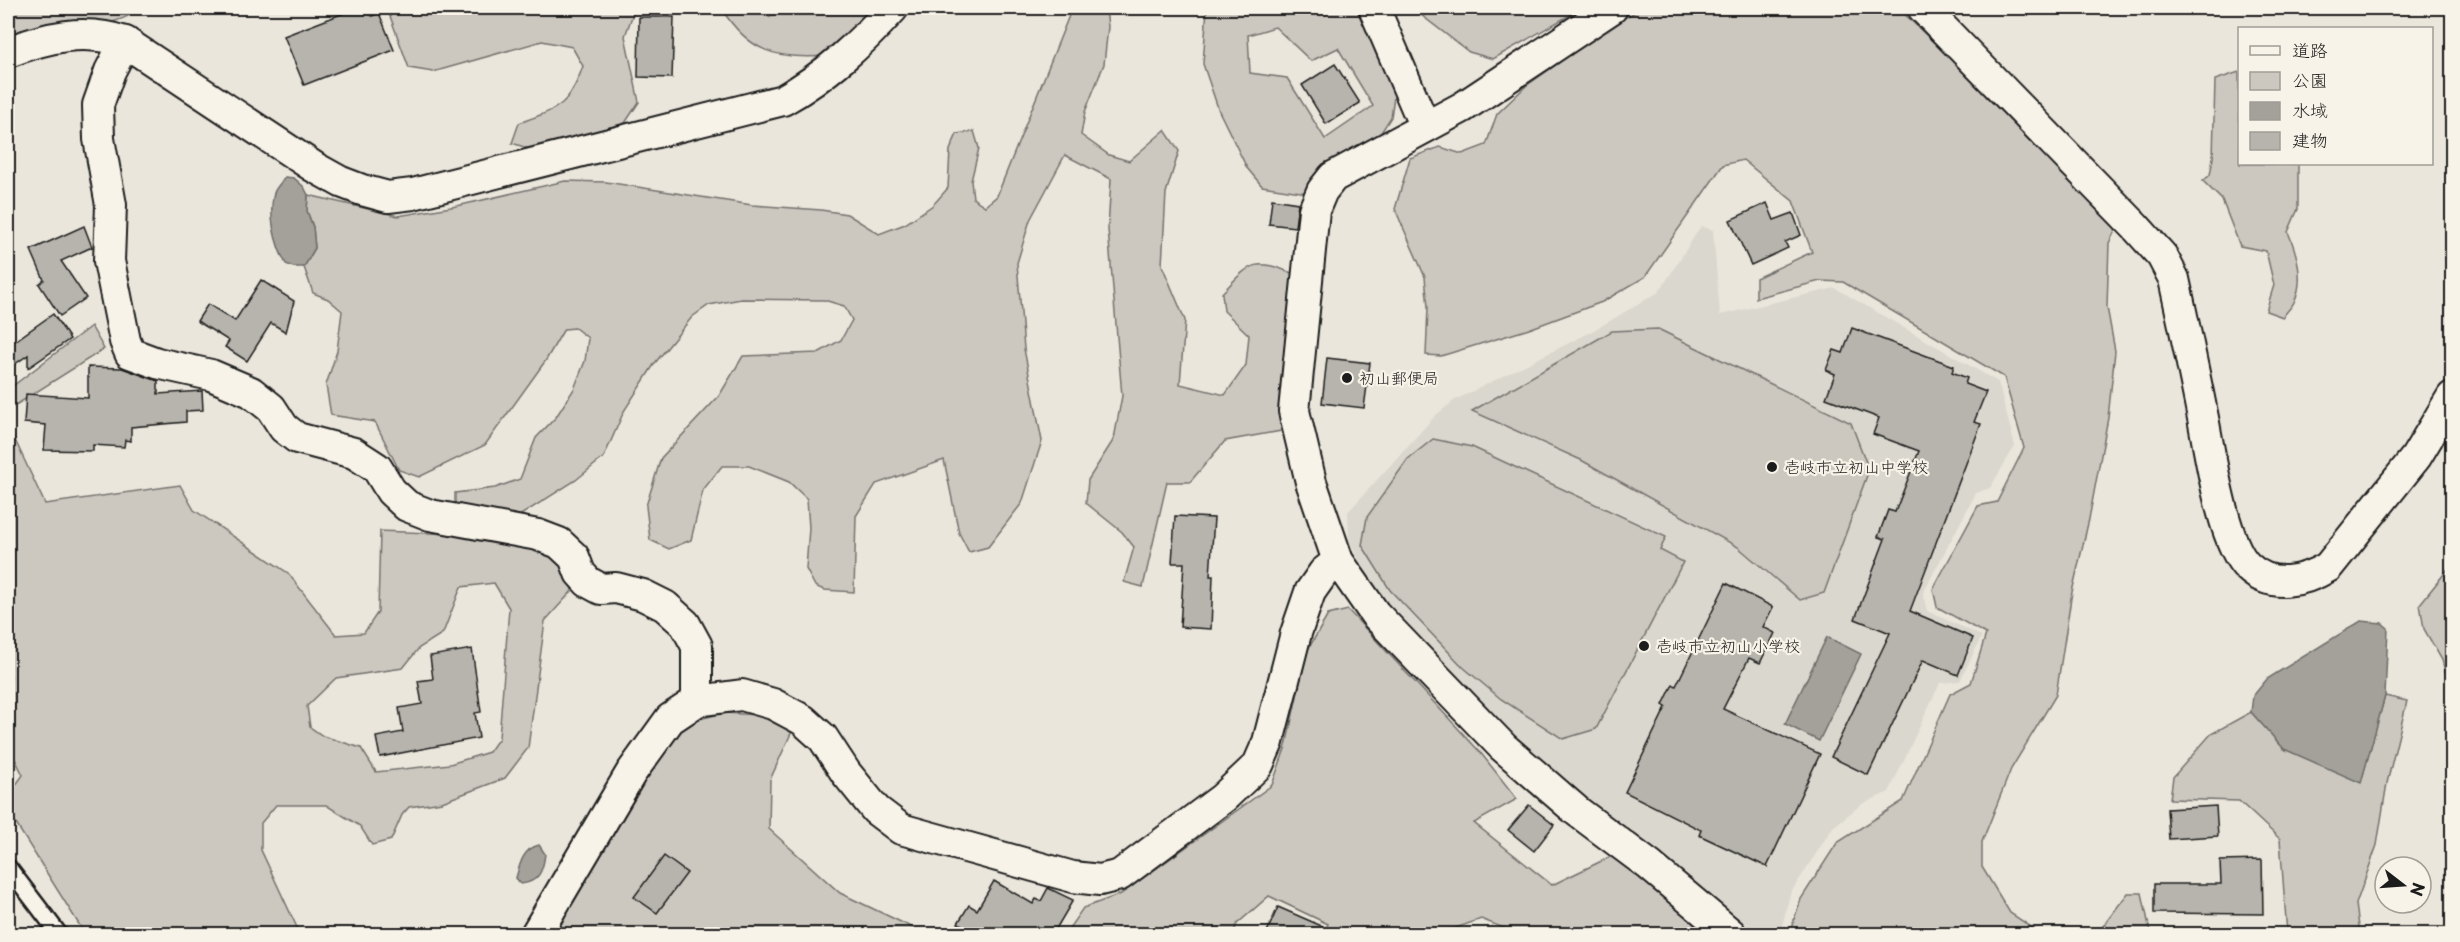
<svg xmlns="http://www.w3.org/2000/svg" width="2460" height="942" font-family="'Playpen Sans','Klee One',sans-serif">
  <rect width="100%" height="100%" fill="#eae6dc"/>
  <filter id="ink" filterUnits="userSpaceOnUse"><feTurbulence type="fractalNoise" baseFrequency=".0167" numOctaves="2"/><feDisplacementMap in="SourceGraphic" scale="12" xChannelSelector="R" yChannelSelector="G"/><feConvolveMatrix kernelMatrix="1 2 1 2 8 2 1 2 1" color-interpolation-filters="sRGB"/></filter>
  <g filter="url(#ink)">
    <path fill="#dad7ce" d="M1701,226L1713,230L1720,315L1835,288L1998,382L2015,446L1990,488L1976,493L1923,593L1927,611L1982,636L1960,681L1940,683L1889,792L1862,804L1833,827L1790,894L1780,934H1753L1749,926L1640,849L1483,712L1375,594L1349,540L1348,512L1435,416L1455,400L1589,333L1659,292Z"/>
    <g fill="#ccc8c0" stroke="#74726e" stroke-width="1.5" fill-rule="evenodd">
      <path d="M8,8H140C117,30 40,35 8,40Z"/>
      <path d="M387,8H635L625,36L639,102L625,123L533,150L512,143L519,123C557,109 569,107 583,66L572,47L542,41L433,72L409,68Z"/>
      <path d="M721,8H757L769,17L792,8H878L829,56C777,59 750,54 721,8Z"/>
      <path d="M1072,8H1106L1108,27L1104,64L1085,112L1081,135L1109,155L1129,161L1165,130L1179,151L1166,193L1162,265L1185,320L1180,384L1225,395L1246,365L1249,335L1224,311L1222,293C1251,263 1253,257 1294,274L1281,431L1225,441L1190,482H1167L1143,587L1124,582L1134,547L1122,532L1086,503L1088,480L1114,439L1122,396L1108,229L1111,179L1065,155L1030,220L1017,263L1024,349L1042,441L1022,503L988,547L969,552L959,533L944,460L876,484L856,516L854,592L824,590L815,586L806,569L809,528L807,499L789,482L749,466H722L703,490L691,540L669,549L650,540L646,506L661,458L719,396L743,356L818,353L841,340L852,320L844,306L824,300L741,299L709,305L692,317L655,363L624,411L604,457L576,480L516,518L455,508V493L495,488L520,479L536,438L556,417L574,389L585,361L588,338L575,328L564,329L546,360L485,445L419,477L399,470L375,422L331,415L326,385L337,351L342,311L328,299L313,293L304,267L315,248L313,227L307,211L308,195L398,216L457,206L565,181L606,182L752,205L821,210L847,214L879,234L905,224L933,205L948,188L950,150L957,134L974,131L979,148L971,181L973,198L985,206L997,196Z"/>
      <path d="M1207,8H1359L1381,43L1395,90L1391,117L1375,142L1307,193L1262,186L1247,168L1219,111L1203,64ZM1275,27L1311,61L1338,48L1373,106L1325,139L1287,78L1250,73L1248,35Z"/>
      <path d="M1415,8H1582L1493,59L1469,52L1416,11Z"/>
      <path d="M1642,8H1898L2081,184L2116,229L2109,243L2107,307L2115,351L2108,418L2089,519L2072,592L2056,695L2011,769L1982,842V867L2010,913L2042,934H1789L1801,899L1837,843L1903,801L1950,694L1971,683L1986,634L1937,607L1933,589L1978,506L1997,502L2024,448L2004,377L1843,282L1820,281L1756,298V278L1812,252L1793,201L1743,160L1723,165L1645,277L1602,302L1529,329L1441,356L1426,355L1428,307L1425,277L1395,209L1410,158L1440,147L1462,154L1486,145L1497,114L1526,86L1617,22Z"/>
      <path d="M2239,72L2240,164H2298V209L2288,232C2297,253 2305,280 2294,302C2292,307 2286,312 2283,317L2266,311L2274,285L2266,251L2240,246L2222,200L2203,181L2210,175L2213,158L2215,80Z"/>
      <path d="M91,326L104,349L8,410V385H14Z"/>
      <path d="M1658,329L1851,423L1869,470L1824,593L1800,600L1738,547L1581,460L1472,411L1612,331Z"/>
      <path d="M8,425L45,504L180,485L194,510L288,573L336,635L364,633L378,612L380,531C438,533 502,534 558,552L569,573L572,591L545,621L528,748L505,778L442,802L409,807L402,815L391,840L372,845L360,826L326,805H276L261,823V850L300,934H85L8,811V796L23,775L8,745V682L11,679L8,662ZM494,583L509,608L499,738L489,752L450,764L376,772L361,748L323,736L310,727L307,706L336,678L403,668L419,648L443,633L461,587Z"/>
      <path d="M1433,439L1472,447L1666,537L1660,550L1683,562L1596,729L1563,739L1501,699L1463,667L1390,590L1362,545L1367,517L1408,459Z"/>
      <path d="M2452,564V697L2442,660L2424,629L2420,604Z"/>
      <path d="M1348,610L1480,752L1517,799L1474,823L1552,885L1614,855L1706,934H1519L1481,919L1439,934H1324L1328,924L1269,896L1237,924L1233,934H1065L1083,908L1121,894L1272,785L1286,746L1307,651L1328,615Z"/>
      <path d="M2385,696L2407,701L2387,783L2377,845L2356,904L2360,934H2287L2280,839L2239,801L2170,799L2173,777L2211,734L2251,712L2284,749L2361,782Z"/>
      <path d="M724,713L775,716L792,731L770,780L769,829L840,893L926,934H557L576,892L661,741L687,722Z"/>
      <path d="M2128,893H2142L2150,931L2285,934H2097Z"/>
    </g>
    <g fill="#a3a19a" stroke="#6d6c68" stroke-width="1.5">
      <path d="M285,177L294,178L304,187L308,195L307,211L313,227L315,248L304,267H293L286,264C275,244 268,215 274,193C276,187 282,182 285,177Z"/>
      <path d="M2361,621L2382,623L2388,628L2385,696L2361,783L2284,749L2251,712L2253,696L2267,679Z"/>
      <path d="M1827,637L1861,654L1819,741L1785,724Z"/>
      <path d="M539,845L545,854C543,871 539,882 521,884L516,878C520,863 523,849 539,845Z"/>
    </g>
    <g fill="#b6b4ac" stroke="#1c1c1c" stroke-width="1.5">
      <path d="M357,8H368L372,16L379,13L394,50L304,85L284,36Z"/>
      <path d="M639,17H674L672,78L638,77Z"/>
      <path d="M1335,64L1360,103L1326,124L1302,85Z"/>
      <path d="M1272,199L1298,203L1295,227L1269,224Z"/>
      <path d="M1767,203L1774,220L1793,213L1801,235L1785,242L1788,248L1751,265L1730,220Z"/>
      <path d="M84,226L92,247L61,261L86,298L60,316L39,284L44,280L31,250Z"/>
      <path d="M261,280L294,301L286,332L271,323L247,361L225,347L229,341L197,321L208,304L235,321Z"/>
      <path d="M53,314L70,339L28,368V355L8,369V346Z"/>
      <path d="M1852,328L1954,366L1952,372L1967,378L1965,384L1986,392L1974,422L1981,424L1910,611L1973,638L1958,675L1923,660L1868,775L1831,757L1890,633L1855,619L1885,539L1878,537L1888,510L1895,512L1919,451L1873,434L1879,418L1826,398L1835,374L1826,370L1834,350L1843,353Z"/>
      <path d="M1327,358L1370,363L1364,408L1322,403Z"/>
      <path d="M88,367L122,368L158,381V394L202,391L203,410L186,411V422L131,427V441L125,440L124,447L93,445V451L44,450L46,425L24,423L26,394L88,398Z"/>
      <path d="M1175,516L1214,518L1210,576H1213L1211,629L1180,627L1184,563H1172Z"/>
      <path d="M1726,583L1773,607L1763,627L1775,633L1760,663L1749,658L1723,709L1820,754L1767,867L1699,835L1701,830L1625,792L1666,707L1663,705L1673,684L1676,686Z"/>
      <path d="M472,649L481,712L475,713L479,738L380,757L376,737L403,732L399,708L422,704L418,681L433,679L430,656Z"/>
      <path d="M1529,805L1554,825L1534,851L1508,830Z"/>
      <path d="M2216,806L2218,836L2169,839L2167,809Z"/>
      <path d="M664,856L687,873L657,913L634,897Z"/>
      <path d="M2262,860L2263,914L2154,913V884H2221L2220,861Z"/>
      <path d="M994,881L1033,904L1036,899L1041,901L1048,888L1073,900L1053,934H977L958,923L969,905L977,910Z"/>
      <path d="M1278,907L1340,934H1266Z"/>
    </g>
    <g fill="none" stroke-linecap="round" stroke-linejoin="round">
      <g stroke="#1c1c1c" stroke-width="20">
        <path id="service" d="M8,867L59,934"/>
      </g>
      <g stroke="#1c1c1c" stroke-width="34">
        <g id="minor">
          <path d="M1374,8L1425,127"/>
          <path d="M1612,8L1463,107L1333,177L1322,191L1314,210L1294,411L1311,482L1338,561L1375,614L1503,747L1578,812L1649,865L1731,934"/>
          <path d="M1923,8L2135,226L2162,256L2174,279C2184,325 2194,372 2203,418C2210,453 2223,544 2248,567C2271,589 2303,582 2328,567L2416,457L2452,397"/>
          <path d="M125,42L110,71L98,105L99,139L111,205L109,261L125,341L130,353L157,363L211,375L251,392L271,408L284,428L297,438L354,453L377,468L391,491L407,506L430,515L538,535L559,543L574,557L580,573L588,582L601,589L616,588L643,595L665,606L685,624L697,646V701"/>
          <path d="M8,52C47,37 84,28 125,42L314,167L341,182L362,190L388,197L413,194L783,100C826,76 860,44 893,8"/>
          <path d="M536,934L631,773L670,719L697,701L742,695L773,704L803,720L823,738L846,773L876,810L901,829L1073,877L1100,880L1120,875L1223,798L1258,765L1268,742L1296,633L1310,592L1324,572L1338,561"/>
        </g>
      </g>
      <use href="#service" stroke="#f7f3e8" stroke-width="15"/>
      <use href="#minor" stroke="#f7f3e8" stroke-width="30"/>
    </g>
  </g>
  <g fill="#1c1c1c" stroke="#f7f3e8" stroke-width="2">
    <circle cx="1347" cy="378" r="6"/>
    <circle cx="1772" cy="467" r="6"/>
    <circle cx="1644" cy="646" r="6"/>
  </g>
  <g text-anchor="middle" stroke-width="4.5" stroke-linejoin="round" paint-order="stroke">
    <g font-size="16" fill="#1c1c1c" stroke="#f7f3e8" text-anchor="start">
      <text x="1359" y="384">初山郵便局</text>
      <text x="1784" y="473">壱岐市立初山中学校</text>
      <text x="1656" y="652">壱岐市立初山小学校</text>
    </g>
  </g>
  <rect width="2460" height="942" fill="none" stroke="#f7f3e8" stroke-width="30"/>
  <rect x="15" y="15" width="2430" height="912" fill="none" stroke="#1c1c1c" stroke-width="2" filter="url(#ink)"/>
  <rect x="2238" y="27" width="195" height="138" fill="#f7f3e8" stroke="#9f9d96" stroke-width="1.5"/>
  <rect x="2250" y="46" width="30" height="9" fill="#f7f3e8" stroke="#9f9d96" stroke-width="1.5"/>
  <text x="2292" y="57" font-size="18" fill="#1c1c1c">道路</text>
  <rect x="2250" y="72" width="30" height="18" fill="#ccc8c0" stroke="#9f9d96" stroke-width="1.5"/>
  <text x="2292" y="87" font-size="18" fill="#1c1c1c">公園</text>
  <rect x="2250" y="102" width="30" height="18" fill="#a3a19a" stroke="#9f9d96" stroke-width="1.5"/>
  <text x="2292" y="117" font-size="18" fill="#1c1c1c">水域</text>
  <rect x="2250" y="132" width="30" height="18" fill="#b6b4ac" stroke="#9f9d96" stroke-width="1.5"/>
  <text x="2292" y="147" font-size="18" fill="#1c1c1c">建物</text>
  <g transform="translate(2403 885) rotate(107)"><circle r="28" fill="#f7f3e8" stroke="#9f9d96" stroke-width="1.5"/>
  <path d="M0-4.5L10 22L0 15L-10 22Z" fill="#1c1c1c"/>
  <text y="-9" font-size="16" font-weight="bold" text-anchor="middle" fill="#1c1c1c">N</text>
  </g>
</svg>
